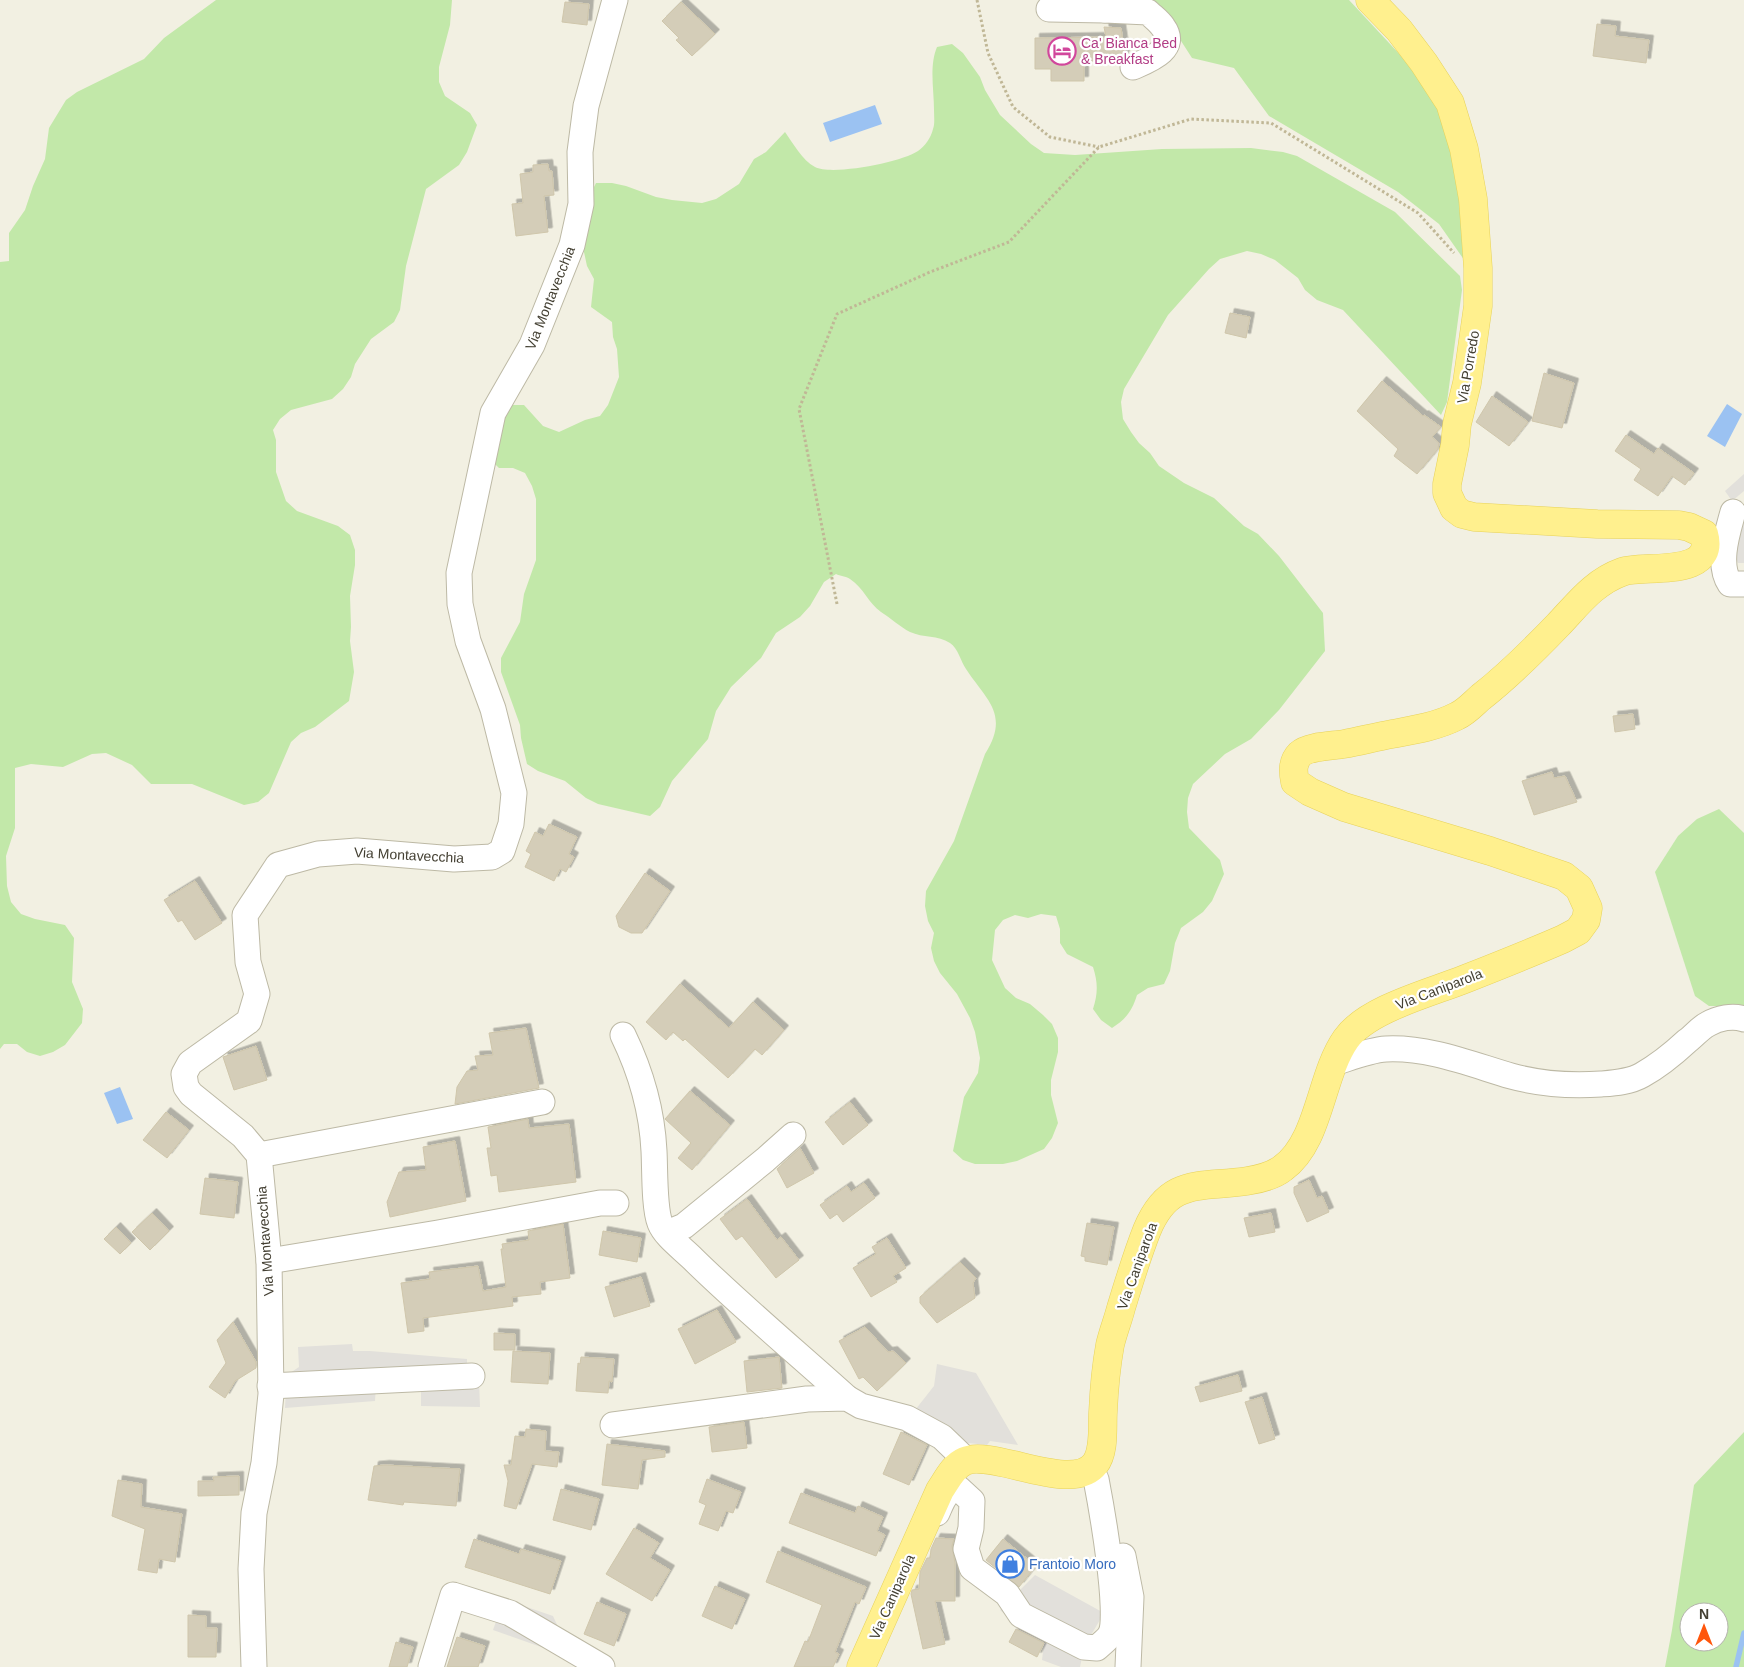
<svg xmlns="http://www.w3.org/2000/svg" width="1744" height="1667" font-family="Helvetica,sans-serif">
  <defs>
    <filter id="shadow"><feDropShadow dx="4.5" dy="-4.5" stdDeviation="0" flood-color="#0004"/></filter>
  </defs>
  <rect width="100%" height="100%" fill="#f2f0e2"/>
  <g fill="#c2e8a9" fill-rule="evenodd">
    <path d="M216,0H452L450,25L439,67V82L445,96L470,113L477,125L467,152L459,165L426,189L406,266L400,310L394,322L371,339L355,364L351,377L343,389L332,399L291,410L280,419L273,430L276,440V472L286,501L297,511L338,526L350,535L355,550V565L350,596L351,627L350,641L354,672L349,701L315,727L301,733L291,742L269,793L258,802L244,805L192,784H151L132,765L106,753L92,754L63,767L31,764L15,768V828L6,856L7,886L11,902L21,914L35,919L65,925L74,938L72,982L83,1009L82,1023L65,1045L53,1052L40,1056L27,1052L17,1044H4L0,1049V262L9,261V233L25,210L33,186L45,159L49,128L66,100L77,92L144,59L164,38Z"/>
    <path d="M1117,0H1349L1418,74L1445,122L1456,172L1467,264L1439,224L1398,192L1269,116L1234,68L1192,58L1174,30Z"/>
    <path d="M952,44L963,53L980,77L985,90L1000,115L1031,144L1044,153L1075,155L1162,149L1251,148L1283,152L1297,156L1395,212L1460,276L1462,290L1447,402L1441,415L1343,310L1317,300L1305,290L1298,278L1275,260L1261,254L1247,251L1220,259L1209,269L1168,315L1124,389L1121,402L1123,419L1131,432L1139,443L1150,453L1159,466L1184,483L1214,498L1244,526L1258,534L1279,556L1323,613L1325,651L1279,710L1251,739L1225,754L1193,784L1188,798L1187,812L1189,828L1220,860L1224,874L1212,901L1203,912L1181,928L1175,943L1170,971L1164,984L1148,988L1137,995C1132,1011 1126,1019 1112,1028L1101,1020L1093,1009C1098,993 1098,983 1093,967L1067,954L1060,943V929L1056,916L1041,914L1028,918L1015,915L1003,920L995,930L992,960L1005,988L1016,998L1030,1004L1043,1015L1052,1024L1058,1038V1052L1051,1080V1095L1058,1123L1052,1138L1044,1149L1017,1161L1003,1164H975L963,1160L953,1151L964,1097L978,1073L980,1058L975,1032L970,1018L957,994L940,973L934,961L931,948L934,933L928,921L925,906L926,891L954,841L985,754C1010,714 987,701 966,669C961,662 958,648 950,643C938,635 923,638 910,632C900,627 891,618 881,612C869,604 863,587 850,579C846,576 840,576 836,574L824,582L810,606L800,617L776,633L761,658L731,687L716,711L708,739L672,781L660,807L650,816L598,804L586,798L565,781L538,771L527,764L521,738L520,725L501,672V658L520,622L524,594L536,560V499L532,486L525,473L513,468H499L489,458L509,405H524L543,426L559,432L585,420L600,416L608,405L619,377L617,349L613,337L612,322L591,307L594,279L587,266L581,238L589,197L596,183H612L626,186L656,197L672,200L702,203L716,199L739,184L754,159L766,152L785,132C793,143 802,160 815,167C832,176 902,162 918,151C925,146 931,138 933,129C935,124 934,116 934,110C934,90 929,66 937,47Z"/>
    <path d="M1719,809L1744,833V1006H1709L1695,996L1655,872L1678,836L1697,819Z"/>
    <path d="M1744,1432V1667H1665L1672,1630L1694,1485ZM1689,1612H1719V1642H1689Z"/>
  </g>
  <g fill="#e2e0db">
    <path d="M1744,474V491L1732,501L1725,491Z"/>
    <path d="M1744,516V563H1738L1731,550Z"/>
    <path d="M352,1344L353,1351H370L467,1359V1373L284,1377L299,1367L298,1347Z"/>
    <path d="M937,1364L976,1373L1018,1445L990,1441L987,1445L959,1442L912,1414L934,1386Z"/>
    <path d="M479,1381L480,1407L421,1406V1383Z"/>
    <path d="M376,1385L375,1401L285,1408L286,1389Z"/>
    <path d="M1035,1575L1104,1613L1084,1647L1080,1667H1061L1042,1660L1044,1643L1015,1628L1018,1623L1010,1619L1000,1610Z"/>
    <path d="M504,1599L553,1616L563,1638L558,1653L493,1630Z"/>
  </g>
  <g fill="#9bc2f2">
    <path d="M875,105L882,124L830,142L823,123Z"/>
    <path d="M1727,404L1742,414L1725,447L1707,436Z"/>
    <path d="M120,1087L133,1119L117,1124L104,1093Z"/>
  </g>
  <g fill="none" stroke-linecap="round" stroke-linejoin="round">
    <path stroke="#9bc2f2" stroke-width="5.5" d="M1736,1667L1744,1633"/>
  </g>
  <g fill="#d4cdb8" stroke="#cfc6ab" filter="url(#shadow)">
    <path d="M565,2L589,4L587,25L562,22Z"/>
    <path d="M681,2L715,34L692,56L676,40L679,38L662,21Z"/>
    <path d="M1597,24L1616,26L1615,36L1649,40L1646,63L1593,56Z"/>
    <path d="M1104,27L1121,28L1125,55L1121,61H1084V81H1051V69H1035V38L1106,37Z"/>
    <path d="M548,164L549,171H552L554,195L544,196L548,232L516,236L512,204L523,203L520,174L533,172V165Z"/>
    <path d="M1230,313L1250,317L1246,338L1225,333Z"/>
    <path d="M1544,373L1574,383L1562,428L1532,421Z"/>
    <path d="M1382,381L1423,416L1424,415L1441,427L1432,437L1439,443L1438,449L1417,474L1394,456L1398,449L1357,411Z"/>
    <path d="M1492,396L1528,422L1509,446L1476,422Z"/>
    <path d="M1626,435L1654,454L1658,448L1694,473L1685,485L1672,476L1658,496L1634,480L1641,469L1615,451Z"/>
    <path d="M1633,714L1635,729L1615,732L1613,716Z"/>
    <path d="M1552,772L1554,778L1565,776L1577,802L1534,815L1522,781Z"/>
    <path d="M549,824L577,837L569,854L574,857L566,872L560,869L554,881L525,867L531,854L526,851L535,832L543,836Z"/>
    <path d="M645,873L670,891L642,933H631L619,927L616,916Z"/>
    <path d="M195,881L222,923L195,940L182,920L178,922L164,900Z"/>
    <path d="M680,984L729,1028L753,1002L784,1030L762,1055L755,1049L728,1078L685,1039L683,1041L673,1032L666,1040L646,1022Z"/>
    <path d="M526,1028L539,1088L455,1104L457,1087L467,1071L478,1070L475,1056L493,1055L489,1033Z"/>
    <path d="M256,1046L267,1080L234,1090L223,1057Z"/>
    <path d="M690,1091L730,1125L692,1170L678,1158L691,1143L665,1119Z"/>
    <path d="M850,1102L868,1125L843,1145L825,1122Z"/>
    <path d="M166,1112L189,1130L167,1158L143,1140Z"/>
    <path d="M528,1119L529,1128L569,1124L576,1182L499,1192L497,1175L491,1176L487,1148H491L488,1127Z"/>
    <path d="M455,1141L466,1201L390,1217L387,1202L399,1172L426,1170L423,1147Z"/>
    <path d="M800,1148L814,1173L787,1188L777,1169Z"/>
    <path d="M205,1178L238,1182L234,1218L200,1214Z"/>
    <path d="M1309,1180L1317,1198L1322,1196L1329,1212L1307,1222L1294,1193V1187Z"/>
    <path d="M864,1183L875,1198L843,1222L837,1214L830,1219L820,1205L847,1186L851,1192Z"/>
    <path d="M747,1199L777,1240L781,1237L799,1260L776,1278L742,1236L736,1240L720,1219Z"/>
    <path d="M152,1213L169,1231L150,1250L132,1232Z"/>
    <path d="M1271,1213L1275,1232L1249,1237L1244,1218Z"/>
    <path d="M1087,1223L1114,1227L1107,1265L1085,1261V1257L1081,1256Z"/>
    <path d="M563,1224L570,1278L540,1282L541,1294L512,1297L513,1306L423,1318L424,1331L408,1333L401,1283L430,1279L429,1272L478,1266L483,1291L506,1287L501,1249H503L502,1244L529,1240L528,1231Z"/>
    <path d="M116,1227L131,1243L120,1254L104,1239Z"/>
    <path d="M603,1231L641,1238L637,1262L599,1255Z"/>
    <path d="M887,1238L906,1268L893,1276L897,1282L871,1297L853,1268L876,1254L872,1247Z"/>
    <path d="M960,1262L976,1278L973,1283L975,1298L937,1323L920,1303V1297Z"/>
    <path d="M641,1277L650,1306L614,1317L605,1287Z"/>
    <path d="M717,1310L736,1342L695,1364L678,1329Z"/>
    <path d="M233,1322L256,1362V1368L235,1381L225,1398L209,1387L226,1363L217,1340Z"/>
    <path d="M865,1327L888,1352L893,1351L906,1363L877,1391L863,1377L859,1379L839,1341Z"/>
    <path d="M494,1333L515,1334V1350H494Z"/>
    <path d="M513,1351L550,1353L548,1384L511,1382Z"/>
    <path d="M581,1357L614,1359L612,1382L609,1381L608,1393L576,1391L578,1363L580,1364Z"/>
    <path d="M779,1357L782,1388L747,1392L744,1361Z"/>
    <path d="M1238,1375L1242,1391L1200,1402L1195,1387Z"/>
    <path d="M1262,1397L1275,1439L1259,1444L1245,1402Z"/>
    <path d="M744,1422L747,1448L712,1452L709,1427Z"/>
    <path d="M526,1429L546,1431L545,1451L559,1452L557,1467L532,1464L516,1509L504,1506L508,1481L504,1465H511L515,1436L525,1437Z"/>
    <path d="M901,1432L927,1445L909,1485L883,1474Z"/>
    <path d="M607,1444L665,1451V1457L642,1460L638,1489L602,1485Z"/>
    <path d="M385,1465L460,1469L456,1506L404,1502L403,1505L368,1500L374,1466Z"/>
    <path d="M239,1476V1495L198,1496V1481H214L213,1477Z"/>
    <path d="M707,1479L741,1492L733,1513L726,1511L718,1531L699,1524L706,1505L699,1502Z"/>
    <path d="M118,1480L142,1484L141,1507L182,1514L175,1562L159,1559L157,1573L138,1570L145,1529L112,1516Z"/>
    <path d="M561,1489L599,1499L591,1530L553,1520Z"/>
    <path d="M801,1493L855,1513L858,1506L883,1517L877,1531L885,1535L876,1556L789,1523Z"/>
    <path d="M634,1528L659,1543L650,1558L670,1570L652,1601L606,1574Z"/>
    <path d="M936,1538L954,1539L952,1546L955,1563V1601H935L945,1644L923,1649L911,1594L912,1590L919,1589L920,1572L927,1558H930L931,1549Z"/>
    <path d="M474,1539L519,1554L521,1549L561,1561L550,1594L465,1567Z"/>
    <path d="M1003,1539L1036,1566L1019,1587L986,1560Z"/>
    <path d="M778,1551L866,1587L859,1604L855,1602L835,1652L839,1654L833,1667H794L805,1641L808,1642L822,1605L766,1582Z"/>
    <path d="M715,1586L745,1599L732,1629L702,1616Z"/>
    <path d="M597,1602L626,1614L614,1646L584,1634Z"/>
    <path d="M188,1615L206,1616V1628H217L216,1657H188Z"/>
    <path d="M1016,1629L1044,1643L1037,1657L1009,1642Z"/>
    <path d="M457,1637L485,1646L478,1667H447Z"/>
    <path d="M396,1642L413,1647L407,1667H389Z"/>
  </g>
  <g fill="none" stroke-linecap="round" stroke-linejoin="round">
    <g stroke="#bdb9a5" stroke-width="27">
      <g id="minor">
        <path d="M1049,9L1105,10L1106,0"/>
        <path d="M1105,10L1148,12C1153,17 1159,21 1163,27C1179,49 1149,60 1133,67"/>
        <path d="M1733,512C1727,534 1717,564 1730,584H1744"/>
        <path d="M623,1035C641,1072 652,1110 654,1151C655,1169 654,1208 660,1223C665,1236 682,1248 693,1259C742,1307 796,1352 847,1398"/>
        <path d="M1334,1063C1350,1058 1369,1050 1386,1049C1429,1047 1470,1064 1511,1076C1540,1084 1571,1086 1601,1084C1614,1083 1630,1082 1642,1075C1658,1066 1673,1054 1687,1041C1694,1036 1700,1028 1708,1024C1718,1018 1733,1015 1744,1019"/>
        <path d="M259,1155L542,1102"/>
        <path d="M667,1233L684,1226L765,1160L793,1135"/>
        <path d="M269,1261L438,1233L600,1203H616"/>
        <path d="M270,1386L472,1376"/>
        <path d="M613,1425L807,1399L847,1398L861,1406L907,1418L942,1437L966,1460"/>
        <path d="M937,1513C942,1502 945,1490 959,1489L972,1501L971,1528L966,1549L972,1568L1007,1594L1021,1615L1084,1647L1097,1648C1101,1644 1107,1640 1110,1635C1121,1616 1101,1505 1096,1479L1087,1471"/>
        <path d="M1123,1556L1131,1597L1128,1667"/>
        <path d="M254,1667L251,1569L254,1513L264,1463L271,1394L269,1261L259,1155L243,1136L191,1094L186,1087L184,1074L190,1063L249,1021L257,994L248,962L245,915L278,865L318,854L357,851L454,859L492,857L502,851L511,824L514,793L493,709L468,641L460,604L459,573L493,413L532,345L572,245L581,204L580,152L586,106L615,0"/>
        <path d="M431,1667L453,1595L510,1613L602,1667"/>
      </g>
    </g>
    <g stroke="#e7d25b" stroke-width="29">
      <path id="major" d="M861,1667L940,1490C947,1480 953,1466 965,1461C993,1449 1072,1494 1095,1464C1105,1451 1102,1427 1103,1412C1104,1390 1106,1367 1110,1345C1113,1332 1118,1320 1121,1308C1129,1282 1137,1255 1147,1230C1169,1177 1200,1188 1247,1181C1260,1179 1273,1176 1283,1168C1320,1141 1320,1076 1346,1039C1367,1009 1430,993 1465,979C1498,966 1531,953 1563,939L1578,931L1586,920L1588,908L1579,888L1564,876L1490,851L1344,807L1310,792L1295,782C1293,772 1292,762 1300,754C1309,746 1332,746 1344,744C1360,741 1376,737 1392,734C1414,730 1438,726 1457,716C1466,712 1474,703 1481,697C1509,675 1534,650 1558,625C1578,604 1594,582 1622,572C1643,564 1717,579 1704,534L1689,527L1679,525L1597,524L1474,517L1462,514L1454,508L1447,493V484L1455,445L1457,424L1467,383L1478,306V268L1473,199L1464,149L1450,103L1424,63L1399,30L1370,0"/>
    </g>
    <g stroke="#c0b796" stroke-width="3" stroke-dasharray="2.5 2.5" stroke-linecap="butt">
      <path d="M977,0L988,53L1013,107L1050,137L1099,147"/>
      <path d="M837,604L799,409L837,314L930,272L1009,242L1099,147L1191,119L1271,123L1418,213L1454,253"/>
    </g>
    <use href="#minor" stroke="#fff" stroke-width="25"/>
    <use href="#major" stroke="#fff08e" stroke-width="28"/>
  </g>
  <defs>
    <g id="hotel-ring" transform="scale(1.4375)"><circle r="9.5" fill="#fff" stroke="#d1479c" stroke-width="1.5"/><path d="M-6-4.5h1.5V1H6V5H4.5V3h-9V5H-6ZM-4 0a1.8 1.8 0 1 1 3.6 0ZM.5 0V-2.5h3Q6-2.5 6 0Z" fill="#d1479c"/></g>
    <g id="shop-ring" transform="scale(1.4375)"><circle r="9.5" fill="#fff" stroke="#3f7fe0" stroke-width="1.5"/><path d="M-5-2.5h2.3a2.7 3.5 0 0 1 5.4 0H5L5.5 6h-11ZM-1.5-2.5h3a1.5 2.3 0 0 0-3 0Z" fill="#3f7fe0"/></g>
  </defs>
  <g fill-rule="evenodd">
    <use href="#hotel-ring" x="1062" y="51"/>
    <use href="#shop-ring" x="1010" y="1564"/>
  </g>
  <g text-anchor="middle" stroke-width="4.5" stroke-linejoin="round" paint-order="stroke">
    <g font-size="14" fill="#b23c85" stroke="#fff" text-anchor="start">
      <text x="1081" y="48">Ca' Bianca Bed<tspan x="1081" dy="16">&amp; Breakfast</tspan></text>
    </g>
    <g font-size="14" fill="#444033" stroke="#fff">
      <text transform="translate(550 298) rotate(-68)" y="5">Via Montavecchia</text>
      <text transform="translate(1468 367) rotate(-80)" y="5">Via Porredo</text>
      <text transform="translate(409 855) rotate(3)" y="5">Via Montavecchia</text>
      <text transform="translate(1439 989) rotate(-21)" y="5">Via Caniparola</text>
      <text transform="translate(265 1241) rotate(-94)" y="5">Via Montavecchia</text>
      <text transform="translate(1137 1266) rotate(-70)" y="5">Via Caniparola</text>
      <text transform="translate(892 1597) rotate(-66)" y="5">Via Caniparola</text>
    </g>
    <g font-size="14" fill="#366cbe" stroke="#fff" text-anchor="start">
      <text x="1029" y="1569">Frantoio Moro</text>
    </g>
  </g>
  <g transform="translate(1704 1627)"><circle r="24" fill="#ffffff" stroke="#b4b3ad"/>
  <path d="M0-4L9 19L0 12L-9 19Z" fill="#ff560c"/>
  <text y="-8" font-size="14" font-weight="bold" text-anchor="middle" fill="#444033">N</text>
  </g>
</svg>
